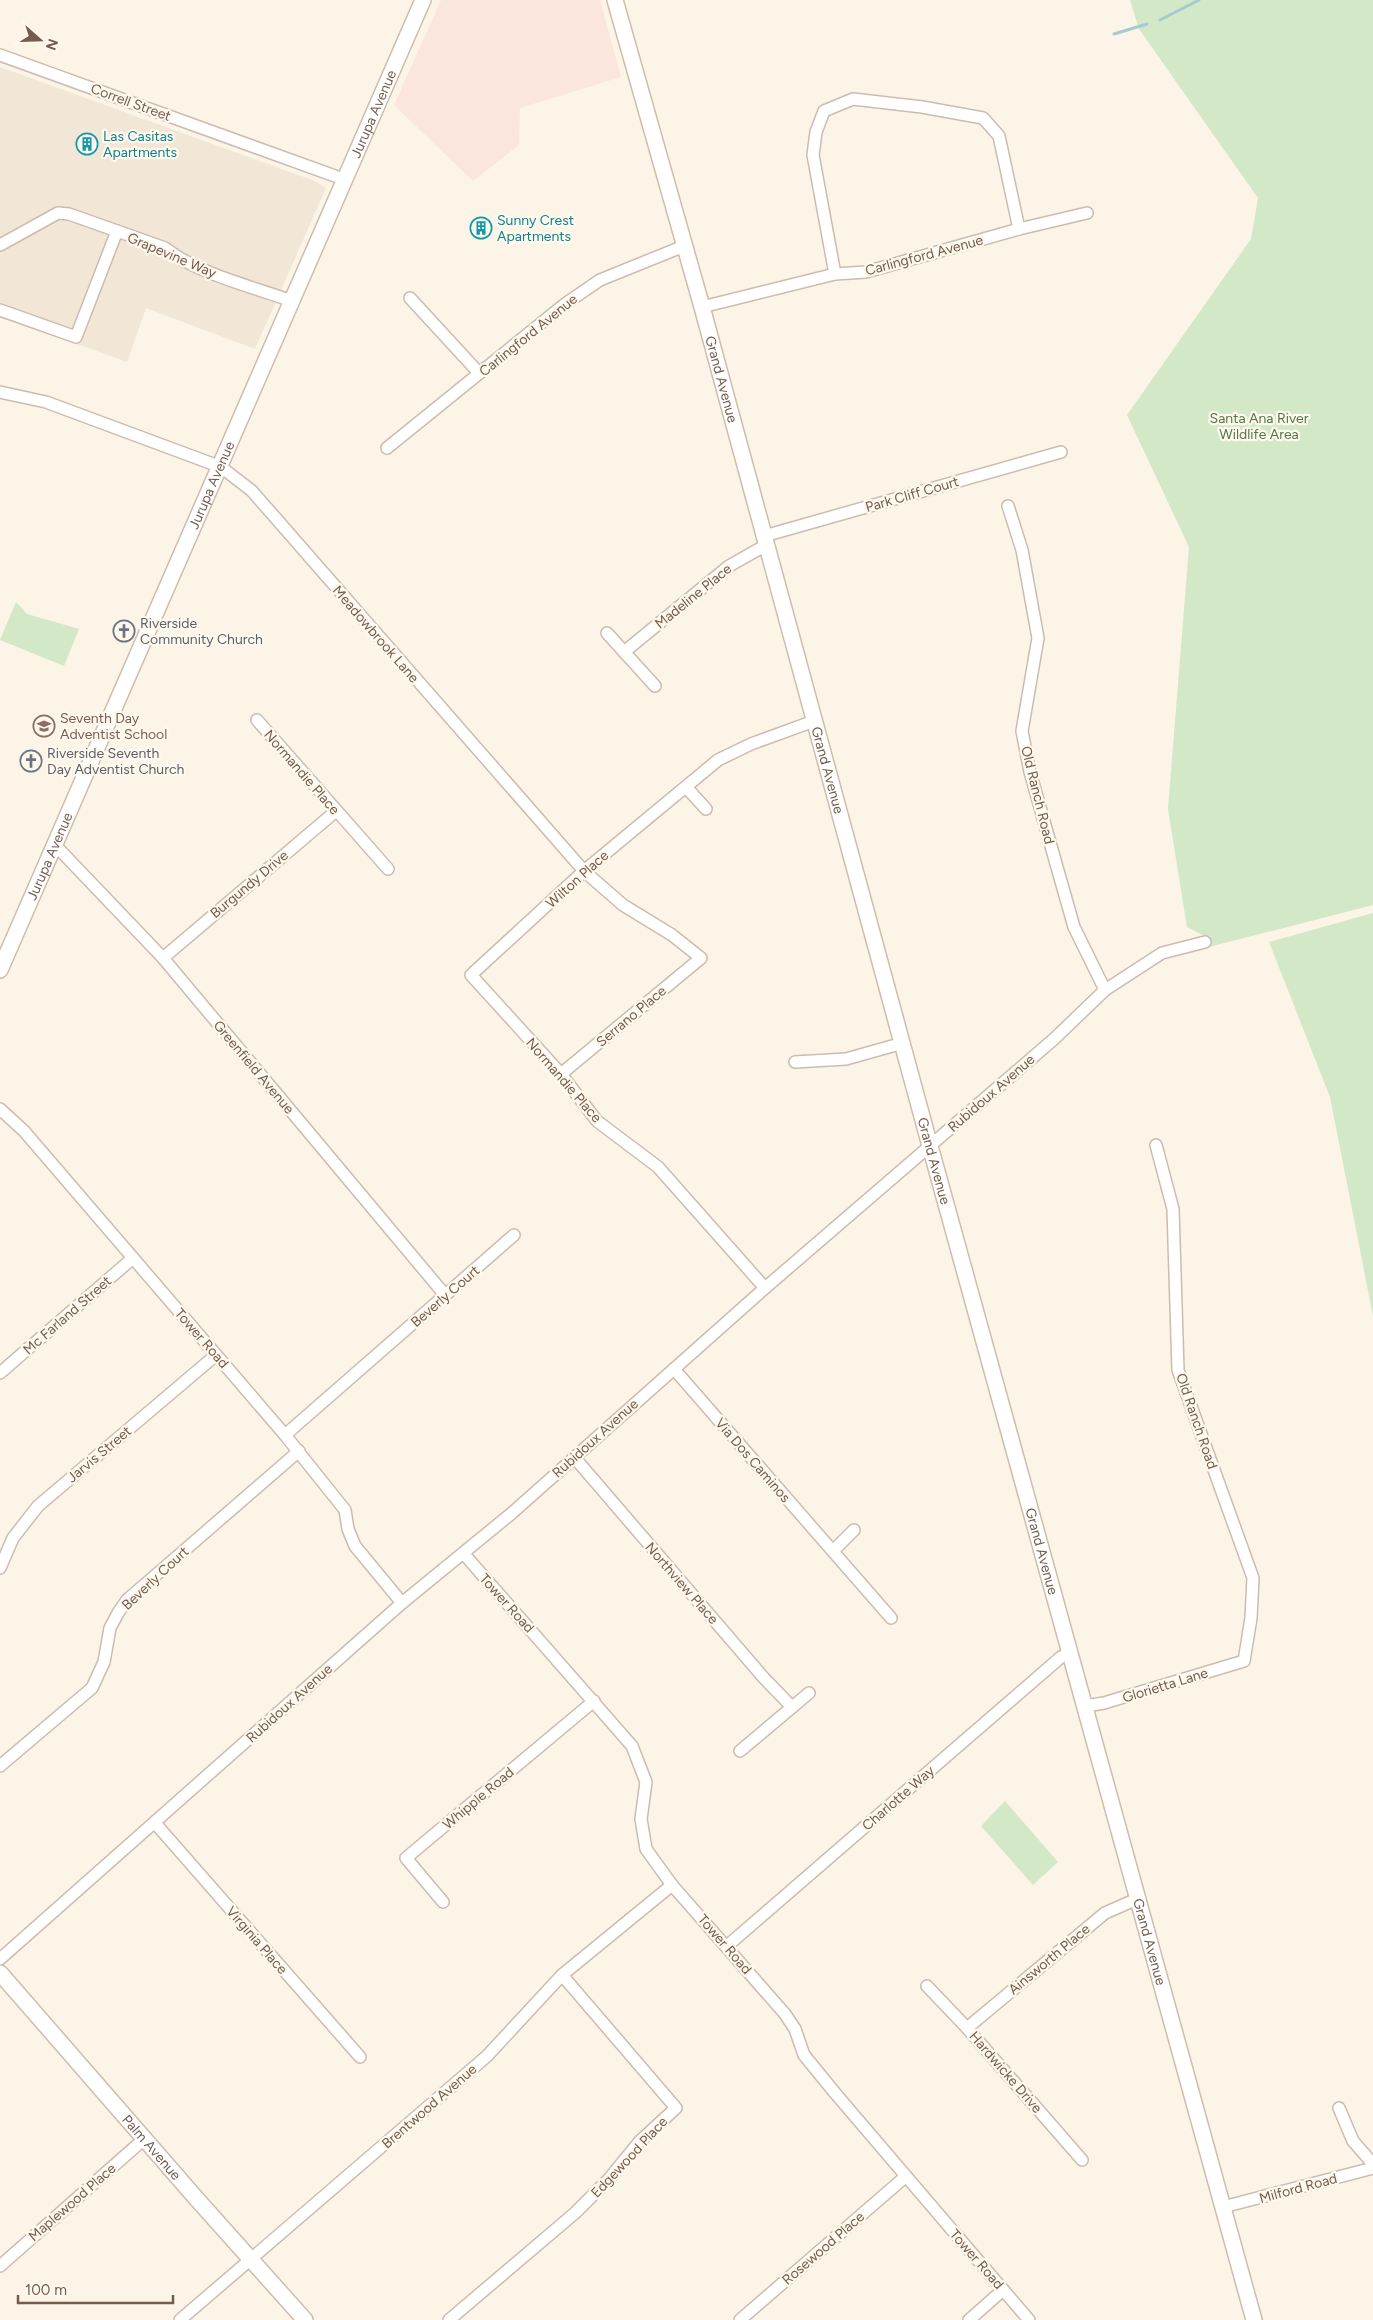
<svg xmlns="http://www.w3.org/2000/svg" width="1373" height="2320" font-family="Figtree,sans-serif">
  <rect width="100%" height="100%" fill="#fbf4e7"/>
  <path fill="#f2e6d6" d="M0,67L315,181L326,188L255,349L146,308L127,362L0,316Z"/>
  <path fill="#fae6dc" d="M441,0H600L621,77L520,108L519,145L473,181L394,105Z"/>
  <g fill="#d2e8c6">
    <path d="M1130,0H1373V905L1209,947L1206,937L1187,927L1168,809L1189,547L1127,415L1251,239L1258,198L1139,29Z"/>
    <path d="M16,602L27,614L79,629L64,666L0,640Z"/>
    <path d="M1373,913V1316L1330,1097L1269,942Z"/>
    <path d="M1005,1801L1058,1862L1033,1885L981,1826Z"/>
  </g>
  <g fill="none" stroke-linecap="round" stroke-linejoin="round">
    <g stroke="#a4cad4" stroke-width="3">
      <path d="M1160,20L1199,0"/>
      <path d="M1114,34L1147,24"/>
    </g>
    <g stroke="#ccbcae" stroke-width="14">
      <g id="street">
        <path d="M0,55L346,180"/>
        <path d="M0,245L58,213L69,214L165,248C196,273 253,287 292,301"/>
        <path d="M835,274L813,155L816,132L824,111L853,99L922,107L983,118L999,136L1019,229"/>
        <path d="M410,298L479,373"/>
        <path d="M702,307L835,274L866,272L1019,229L1087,213"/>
        <path d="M0,310L76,337L117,231"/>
        <path d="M0,392L46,402L221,467L252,491L584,871L623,905L672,935L701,958L561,1074"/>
        <path d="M387,448L565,304L600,280L684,246"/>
        <path d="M1008,506L1022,550L1038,638L1022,731L1030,772L1074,927L1105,990"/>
        <path d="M764,536L1061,452"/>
        <path d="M607,633L655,686"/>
        <path d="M624,652L729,566L766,545"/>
        <path d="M257,720L388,869"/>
        <path d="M686,787L706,809"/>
        <path d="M55,845L163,958L445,1295"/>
        <path d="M163,958L336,811"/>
        <path d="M795,1062L846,1059L903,1043"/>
        <path d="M0,1109L24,1131L285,1435L345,1510L348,1529L355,1546L402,1603"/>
        <path d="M765,1288L658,1167L597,1121L561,1074L471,975L584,871L718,760L751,744L814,721"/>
        <path d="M674,1369L891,1618"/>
        <path d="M0,1373L133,1258"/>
        <path d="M285,1435L514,1235"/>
        <path d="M574,1457L763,1677L792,1707"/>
        <path d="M833,1551L854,1530"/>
        <path d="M464,1554L632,1746L646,1782L641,1819L646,1849L672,1885L785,2014L795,2029L804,2055L835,2093L1029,2320"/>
        <path d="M0,1568L13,1538L38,1506L216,1355"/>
        <path d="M1085,1706L1104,1703L1244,1661L1251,1618L1253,1578L1178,1370L1173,1209L1156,1145"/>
        <path d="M740,1751L809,1693"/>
        <path d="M0,1766L92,1688L104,1662L110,1628L118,1613L127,1600L299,1451"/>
        <path d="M155,1823L360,2057"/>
        <path d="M443,1902L406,1858L594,1701"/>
        <path d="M727,1946L1061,1657L1070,1653"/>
        <path d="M0,1959L402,1603L512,1513L765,1288L1054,1039L1105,990L1162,953L1205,942"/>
        <path d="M927,1986L967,2028L1082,2160"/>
        <path d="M967,2028L1105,1913L1137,1899"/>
        <path d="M1339,2108L1353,2141L1373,2164"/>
        <path d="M1223,2207L1373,2168"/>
        <path d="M0,2266L144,2139"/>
        <path d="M180,2320L487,2056L562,1975L672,1885"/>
        <path d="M449,2320L575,2213L609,2179L640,2141L676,2108L562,1975"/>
        <path d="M740,2320L905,2177"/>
        <path d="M969,2320L1003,2290"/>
      </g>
    </g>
    <g stroke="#cebdab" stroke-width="18">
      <g id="secondary">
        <path id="s1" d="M615,0L702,307L930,1146L1254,2320"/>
        <path id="s2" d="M0,970L423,0"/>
        <path id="s3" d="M0,1973L195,2197L305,2320"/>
      </g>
    </g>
    <use href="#street" stroke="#fff" stroke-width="11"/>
    <use href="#secondary" stroke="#fff" stroke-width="15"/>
  </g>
  <defs>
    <g id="building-ring" transform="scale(1.125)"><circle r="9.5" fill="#fef8ed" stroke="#0f9aa8" stroke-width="1.5"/><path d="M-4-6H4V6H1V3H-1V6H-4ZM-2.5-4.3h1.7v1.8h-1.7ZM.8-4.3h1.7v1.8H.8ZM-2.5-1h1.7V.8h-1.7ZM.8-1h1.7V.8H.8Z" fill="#0f9aa8"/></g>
    <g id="church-ring" transform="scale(1.125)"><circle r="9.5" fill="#fef8ed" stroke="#6b7280" stroke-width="1.5"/><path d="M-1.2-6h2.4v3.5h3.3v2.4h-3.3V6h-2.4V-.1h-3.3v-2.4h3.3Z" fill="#6b7280"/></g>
    <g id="school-ring" transform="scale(1.125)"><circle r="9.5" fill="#fef8ed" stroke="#8d6e63" stroke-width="1.5"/><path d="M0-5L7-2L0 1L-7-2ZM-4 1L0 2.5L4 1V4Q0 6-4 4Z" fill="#8d6e63"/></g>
  </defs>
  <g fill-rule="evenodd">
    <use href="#building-ring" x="87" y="144"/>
    <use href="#building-ring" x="481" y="228"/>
    <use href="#church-ring" x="124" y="631"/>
    <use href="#school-ring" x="44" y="726"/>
    <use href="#church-ring" x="31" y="761"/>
  </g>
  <g text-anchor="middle" stroke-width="4.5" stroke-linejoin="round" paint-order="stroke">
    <g font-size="14" fill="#735c4d" stroke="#fef8ed">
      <text transform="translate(131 102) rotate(20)" y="5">Correll Street</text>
      <text dy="5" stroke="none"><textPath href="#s2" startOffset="934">Jurupa Avenue</textPath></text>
      <text transform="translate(172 255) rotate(23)" y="5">Grapevine Way</text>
      <text transform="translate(924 255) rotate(-15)" y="5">Carlingford Avenue</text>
      <text transform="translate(528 335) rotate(-39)" y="5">Carlingford Avenue</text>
      <text dy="5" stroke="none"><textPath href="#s1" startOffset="394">Grand Avenue</textPath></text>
      <text dy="5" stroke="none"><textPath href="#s2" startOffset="529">Jurupa Avenue</textPath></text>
      <text transform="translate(912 494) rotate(-16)" y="5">Park Cliff Court</text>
      <text transform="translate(693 596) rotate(-39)" y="5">Madeline Place</text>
      <text transform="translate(376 634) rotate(49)" y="5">Meadowbrook Lane</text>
      <text dy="5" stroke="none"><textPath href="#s1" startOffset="799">Grand Avenue</textPath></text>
      <text transform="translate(302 772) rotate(49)" y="5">Normandie Place</text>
      <text transform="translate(1038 795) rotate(76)" y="5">Old Ranch Road</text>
      <text dy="5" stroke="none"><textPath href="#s2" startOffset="124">Jurupa Avenue</textPath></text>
      <text transform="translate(577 879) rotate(-42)" y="5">Wilton Place</text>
      <text transform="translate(249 884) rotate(-40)" y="5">Burgundy Drive</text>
      <text transform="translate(631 1016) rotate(-40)" y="5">Serrano Place</text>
      <text transform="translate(254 1067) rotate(50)" y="5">Greenfield Avenue</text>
      <text transform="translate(564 1080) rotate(49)" y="5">Normandie Place</text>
      <text transform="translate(991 1093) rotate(-41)" y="5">Rubidoux Avenue</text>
      <text dy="5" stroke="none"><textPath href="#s1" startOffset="1204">Grand Avenue</textPath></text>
      <text transform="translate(445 1296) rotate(-41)" y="5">Beverly Court</text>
      <text transform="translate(67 1315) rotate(-41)" y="5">Mc Farland Street</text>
      <text transform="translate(202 1338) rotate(49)" y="5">Tower Road</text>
      <text transform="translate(1197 1421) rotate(71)" y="5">Old Ranch Road</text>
      <text transform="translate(595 1438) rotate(-42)" y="5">Rubidoux Avenue</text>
      <text transform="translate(99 1454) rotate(-40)" y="5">Jarvis Street</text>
      <text transform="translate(753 1460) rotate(49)" y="5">Via Dos Caminos</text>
      <text dy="5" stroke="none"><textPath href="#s1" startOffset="1609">Grand Avenue</textPath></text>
      <text transform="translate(155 1578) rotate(-43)" y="5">Beverly Court</text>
      <text transform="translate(682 1583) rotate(49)" y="5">Northview Place</text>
      <text transform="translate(507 1603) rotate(48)" y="5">Tower Road</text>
      <text transform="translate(1165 1685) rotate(-17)" y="5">Glorietta Lane</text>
      <text transform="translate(289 1703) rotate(-42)" y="5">Rubidoux Avenue</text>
      <text transform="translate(478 1798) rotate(-40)" y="5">Whipple Road</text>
      <text transform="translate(898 1798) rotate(-41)" y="5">Charlotte Way</text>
      <text transform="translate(257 1940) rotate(49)" y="5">Virginia Place</text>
      <text dy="5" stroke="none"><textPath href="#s1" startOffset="2014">Grand Avenue</textPath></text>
      <text transform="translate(725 1944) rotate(49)" y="5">Tower Road</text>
      <text transform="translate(1049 1959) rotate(-40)" y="5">Ainsworth Place</text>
      <text transform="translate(1006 2072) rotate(49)" y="5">Hardwicke Drive</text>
      <text transform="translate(429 2106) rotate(-41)" y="5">Brentwood Avenue</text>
      <text dy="5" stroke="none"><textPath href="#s3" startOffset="231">Palm Avenue</textPath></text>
      <text transform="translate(629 2157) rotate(-47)" y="5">Edgewood Place</text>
      <text transform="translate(1298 2188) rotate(-15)" y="5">Milford Road</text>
      <text transform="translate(72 2202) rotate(-41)" y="5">Maplewood Place</text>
      <text transform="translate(823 2248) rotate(-41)" y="5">Rosewood Place</text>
      <text transform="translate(977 2259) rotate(49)" y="5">Tower Road</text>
    </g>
    <g font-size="14" fill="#0d838f" stroke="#fef8ed" text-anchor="start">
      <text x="103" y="141">Las Casitas<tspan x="103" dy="16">Apartments</tspan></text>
      <text x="497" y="225">Sunny Crest<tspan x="497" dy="16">Apartments</tspan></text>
    </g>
    <g font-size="14" fill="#537846" stroke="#fef8ed">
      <text x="1259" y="423">Santa Ana River<tspan x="1259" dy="16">Wildlife Area</tspan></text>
    </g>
    <g font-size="14" fill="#5b616d" stroke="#fef8ed" text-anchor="start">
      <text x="140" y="628">Riverside<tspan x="140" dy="16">Community Church</tspan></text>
      <text x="47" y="758">Riverside Seventh<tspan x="47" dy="16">Day Adventist Church</tspan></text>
    </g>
    <g font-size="14" fill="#785e54" stroke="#fef8ed" text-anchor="start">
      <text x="60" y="723">Seventh Day<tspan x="60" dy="16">Adventist School</tspan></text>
    </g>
  </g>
  <g transform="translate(40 40) rotate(110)" stroke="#fef8ed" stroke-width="4" paint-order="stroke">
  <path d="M0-4L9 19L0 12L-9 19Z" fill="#735c4d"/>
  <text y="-8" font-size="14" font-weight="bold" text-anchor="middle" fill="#735c4d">N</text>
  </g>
  <path d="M18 2295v8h155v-8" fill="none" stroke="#735c4d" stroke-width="2.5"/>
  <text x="25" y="2295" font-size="15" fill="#735c4d" stroke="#fef8ed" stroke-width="4" paint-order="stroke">100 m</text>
</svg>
